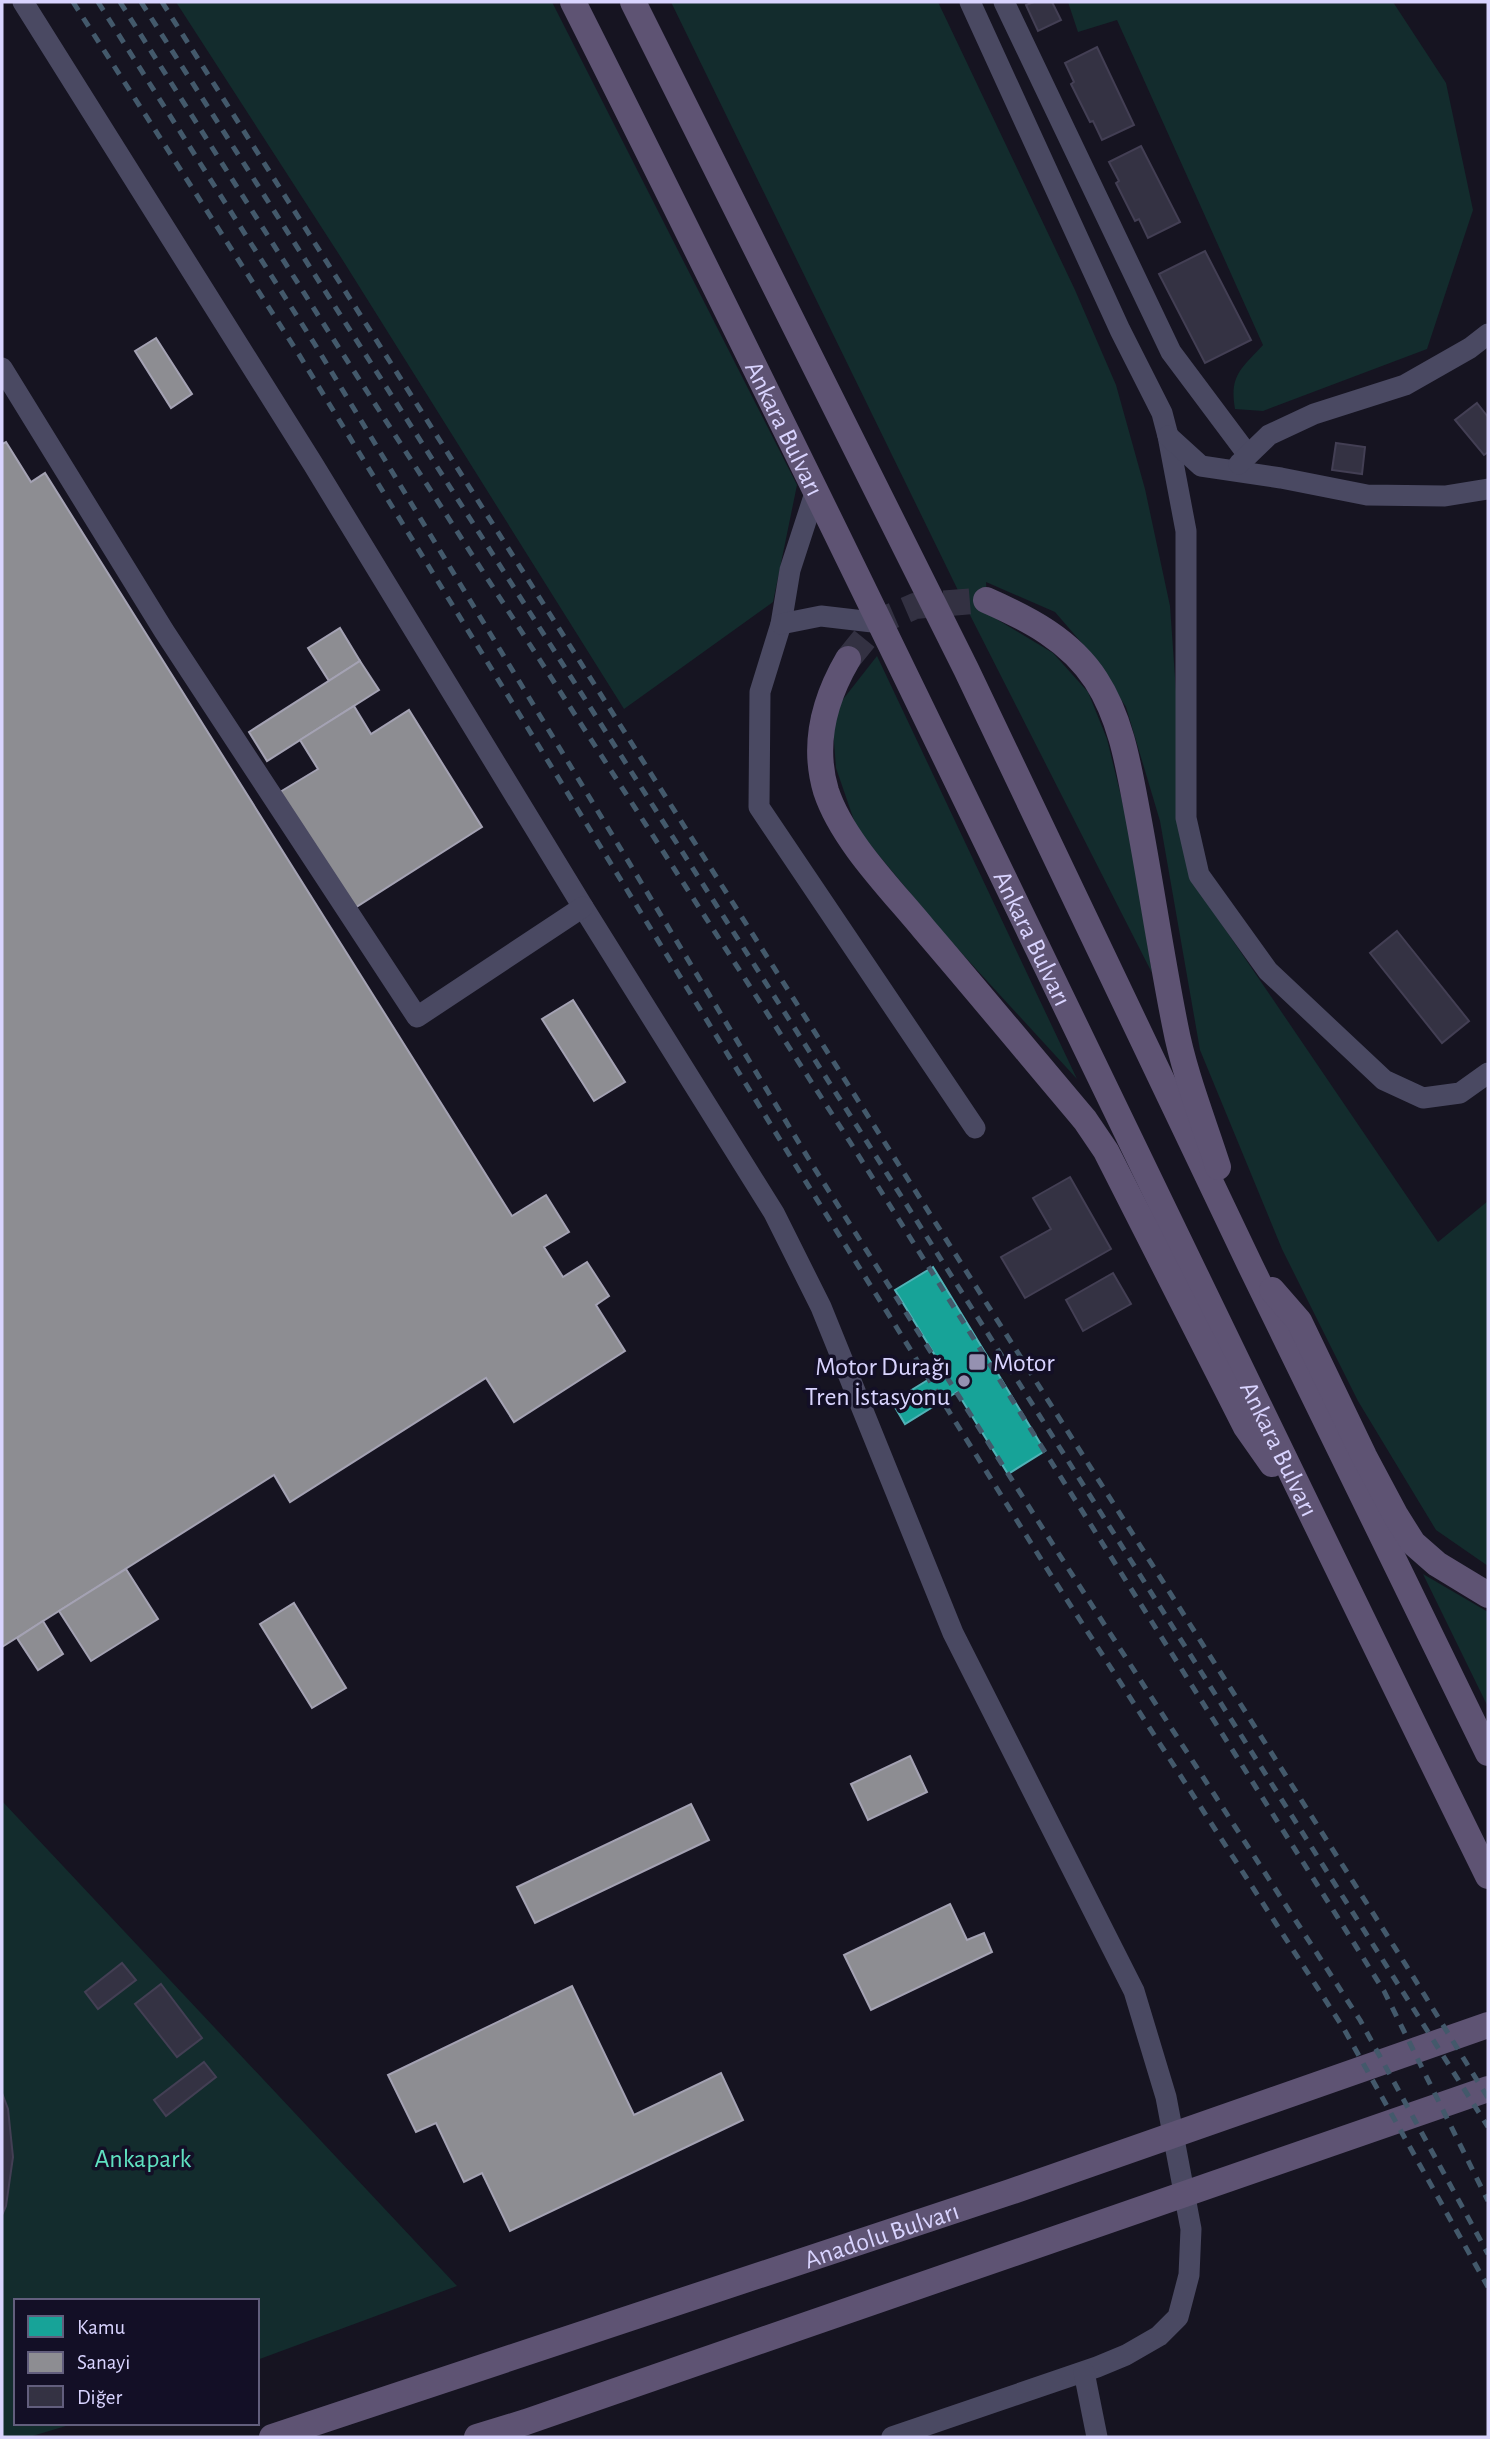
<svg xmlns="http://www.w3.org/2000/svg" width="1490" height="2439" font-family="'Alegreya Sans',sans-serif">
  <rect width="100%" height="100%" fill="#161421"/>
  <g fill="#132c2d">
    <path d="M176,2H552L797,485L773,602L624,709L342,259Z"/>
    <path d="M671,2H938L1075,290L1116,385L1145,489L1170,606L1189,876L1438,1242L1488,1201V1566L1436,1530L1358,1401L1282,1249L1200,1050L1160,821L1126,707L1093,656L1055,612L986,582L988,614L1053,653L1088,692L1107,739L1130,833L1152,973L971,617Z"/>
    <path d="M1068,2H1393L1446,83L1473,210L1427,349L1263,411L1235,409C1229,375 1242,368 1263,345L1117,20L1078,32Z"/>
    <path d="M877,656L1077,1079L945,935L857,829L836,768L833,729L837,707Z"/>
    <path d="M1423,1574L1488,1612V1707Z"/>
    <path d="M2,1801L457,2286L257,2360V2301H16V2423H76L29,2437H2Z"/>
  </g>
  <path fill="#17a398" stroke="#51b2b7" stroke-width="2" d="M933,1267L1045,1451L1008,1474L957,1392L905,1424L892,1402L944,1370L895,1290Z"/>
  <g fill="#8d8d92" stroke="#a4a2b3" stroke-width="2">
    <path d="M156,338L192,394L171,408L135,351Z"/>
    <path d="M6,442L31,482L45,473L512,1216L546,1195L569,1232L544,1247L563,1277L587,1262L609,1296L596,1305L625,1351L514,1422L486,1378L290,1502L274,1475L2,1647V444Z"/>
    <path d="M340,628L360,661L329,681L308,648Z"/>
    <path d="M360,661L379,690L267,761L249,732Z"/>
    <path d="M354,706L371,734L409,710L482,827L353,909L280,792L318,769L300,740Z"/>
    <path d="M573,1000L625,1082L594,1101L542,1019Z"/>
    <path d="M126,1569L158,1619L91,1661L59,1611Z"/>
    <path d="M294,1603L346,1688L312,1708L260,1624Z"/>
    <path d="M43,1621L63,1654L38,1670L17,1638Z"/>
    <path d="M910,1756L927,1792L868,1820L851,1784Z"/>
    <path d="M691,1804L709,1840L535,1923L517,1887Z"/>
    <path d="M950,1904L967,1940L984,1933L992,1952L871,2010L844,1955Z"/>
    <path d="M572,1986L634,2115L721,2073L743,2120L510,2231L482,2173L464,2182L436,2123L416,2132L388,2075Z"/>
  </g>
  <g fill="#343243" stroke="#433f54" stroke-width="2">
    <path d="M1034,2H1052L1061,20L1038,31L1026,5Z"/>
    <path d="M1097,47L1134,125L1102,140L1093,121L1090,122L1071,84L1074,82L1065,63Z"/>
    <path d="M1141,146L1180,222L1148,238L1139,219L1135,221L1116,183L1119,181L1109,162Z"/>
    <path d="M1205,251L1251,340L1205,363L1159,274Z"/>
    <path d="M1477,403L1488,417V452L1484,455L1455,420Z"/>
    <path d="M1336,443L1365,447L1362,474L1332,470Z"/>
    <path d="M1397,931L1469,1021L1442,1043L1370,953Z"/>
    <path d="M1070,1177L1111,1249L1025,1298L1001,1257L1051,1229L1033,1198Z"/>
    <path d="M1113,1273L1131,1304L1083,1331L1066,1300Z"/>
    <path d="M122,1963L136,1980L98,2009L85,1992Z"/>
    <path d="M161,1984L202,2038L177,2057L135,2004Z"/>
    <path d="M204,2062L216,2077L166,2116L154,2100Z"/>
    <path d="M2,2093L8,2109L13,2157L6,2206L2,2215Z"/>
  </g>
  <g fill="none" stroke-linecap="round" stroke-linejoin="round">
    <path stroke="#333142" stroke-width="26" stroke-dasharray="26 13" stroke-linecap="butt" d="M848,659L878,622L915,606L986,600"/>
    <g stroke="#4a4962" stroke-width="21">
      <path d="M23,2L313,464L583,907L774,1213L821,1307L953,1633L1134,1991L1166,2097L1191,2229L1189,2275L1178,2317L1159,2336L1126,2355L1097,2367L892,2437"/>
      <path d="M970,2L1120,330L1162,413L1168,436L1186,531V818L1199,875L1268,971L1384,1080L1423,1098L1460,1093L1488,1073"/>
      <path d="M1004,2L1171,352L1248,455"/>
      <path d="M2,368L164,631L417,1017L583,907"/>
      <path d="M1168,436L1201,466L1281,478L1367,495L1445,496L1488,489"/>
      <path d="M1239,464L1269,435L1314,414L1405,385L1470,348L1488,334"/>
      <path d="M816,490L790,570L781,624L760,692L759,807L975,1128"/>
      <path d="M781,624L821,616L881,623"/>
      <path d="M1084,2372L1097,2437"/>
    </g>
    <g stroke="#5e5373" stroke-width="26">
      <path id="s1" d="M573,2C886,623 1181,1252 1488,1876"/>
      <path d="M633,2L966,669L1250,1265L1488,1753"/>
      <path d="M986,600C1029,619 1070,640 1096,680C1122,720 1129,769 1138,816C1151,885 1161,955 1175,1025C1184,1073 1203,1120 1218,1167"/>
      <path d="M848,659C824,700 812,744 826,791C842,840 891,889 924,929C978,992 1031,1056 1085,1120L1106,1151L1246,1427L1272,1464"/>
      <path d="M1272,1290L1299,1321L1364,1456L1396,1516L1413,1543L1437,1564L1488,1595"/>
      <path id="s2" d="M272,2437L1010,2192L1488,2025"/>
      <path d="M477,2437L526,2422L1488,2089"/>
    </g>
    <g stroke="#43596b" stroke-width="5" stroke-dasharray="10 9" stroke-linecap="butt">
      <path d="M73,2L298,353L801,1174L1049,1572L1344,2029L1488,2287"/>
      <path d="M98,2L314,343L813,1166L1064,1562L1360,2020L1488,2254"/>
      <path d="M120,2L330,334L850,1142L1384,1991L1488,2201"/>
      <path d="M141,2L862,1134L1488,2127"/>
      <path d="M162,2L1409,1970L1488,2098"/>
    </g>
  </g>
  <g fill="#9591b1" stroke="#130f26" stroke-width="2.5">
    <rect x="968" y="1353" width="18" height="18" rx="3.5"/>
    <circle cx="964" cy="1381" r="7"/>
  </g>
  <g text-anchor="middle" stroke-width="7" stroke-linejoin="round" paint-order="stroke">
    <g font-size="26" fill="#d9d4ff" stroke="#130f26">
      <text dy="9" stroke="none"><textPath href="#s1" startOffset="476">Ankara Bulvarı</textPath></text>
      <text dy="9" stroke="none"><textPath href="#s1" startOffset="1043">Ankara Bulvarı</textPath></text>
      <text dy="9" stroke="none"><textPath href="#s1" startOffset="1610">Ankara Bulvarı</textPath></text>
      <text dy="9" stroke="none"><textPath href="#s2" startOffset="642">Anadolu Bulvarı</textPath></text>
    </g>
    <g font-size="26" fill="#d9d4ff" stroke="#130f26" text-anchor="start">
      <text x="993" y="1371">Motor</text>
      <text x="950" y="1375" text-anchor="end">Motor Durağı<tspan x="950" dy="30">Tren İstasyonu</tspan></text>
    </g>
    <g font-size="26" fill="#5fe0c0" stroke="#130f26">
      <text x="143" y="2167">Ankapark</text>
    </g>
  </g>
  <rect width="1490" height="2439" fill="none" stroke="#d9d4ff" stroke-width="7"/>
  <rect x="14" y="2299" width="245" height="126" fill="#130f26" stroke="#625e7d" stroke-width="2"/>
  <rect x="28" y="2316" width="35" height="21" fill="#17a398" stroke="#625e7d" stroke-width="2"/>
  <text x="77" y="2334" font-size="21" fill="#d9d4ff">Kamu</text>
  <rect x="28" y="2352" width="35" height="21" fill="#8d8d92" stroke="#625e7d" stroke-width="2"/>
  <text x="77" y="2369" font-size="21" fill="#d9d4ff">Sanayi</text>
  <rect x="28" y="2386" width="35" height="21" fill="#343243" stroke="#625e7d" stroke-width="2"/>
  <text x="77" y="2404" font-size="21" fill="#d9d4ff">Diğer</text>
</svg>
